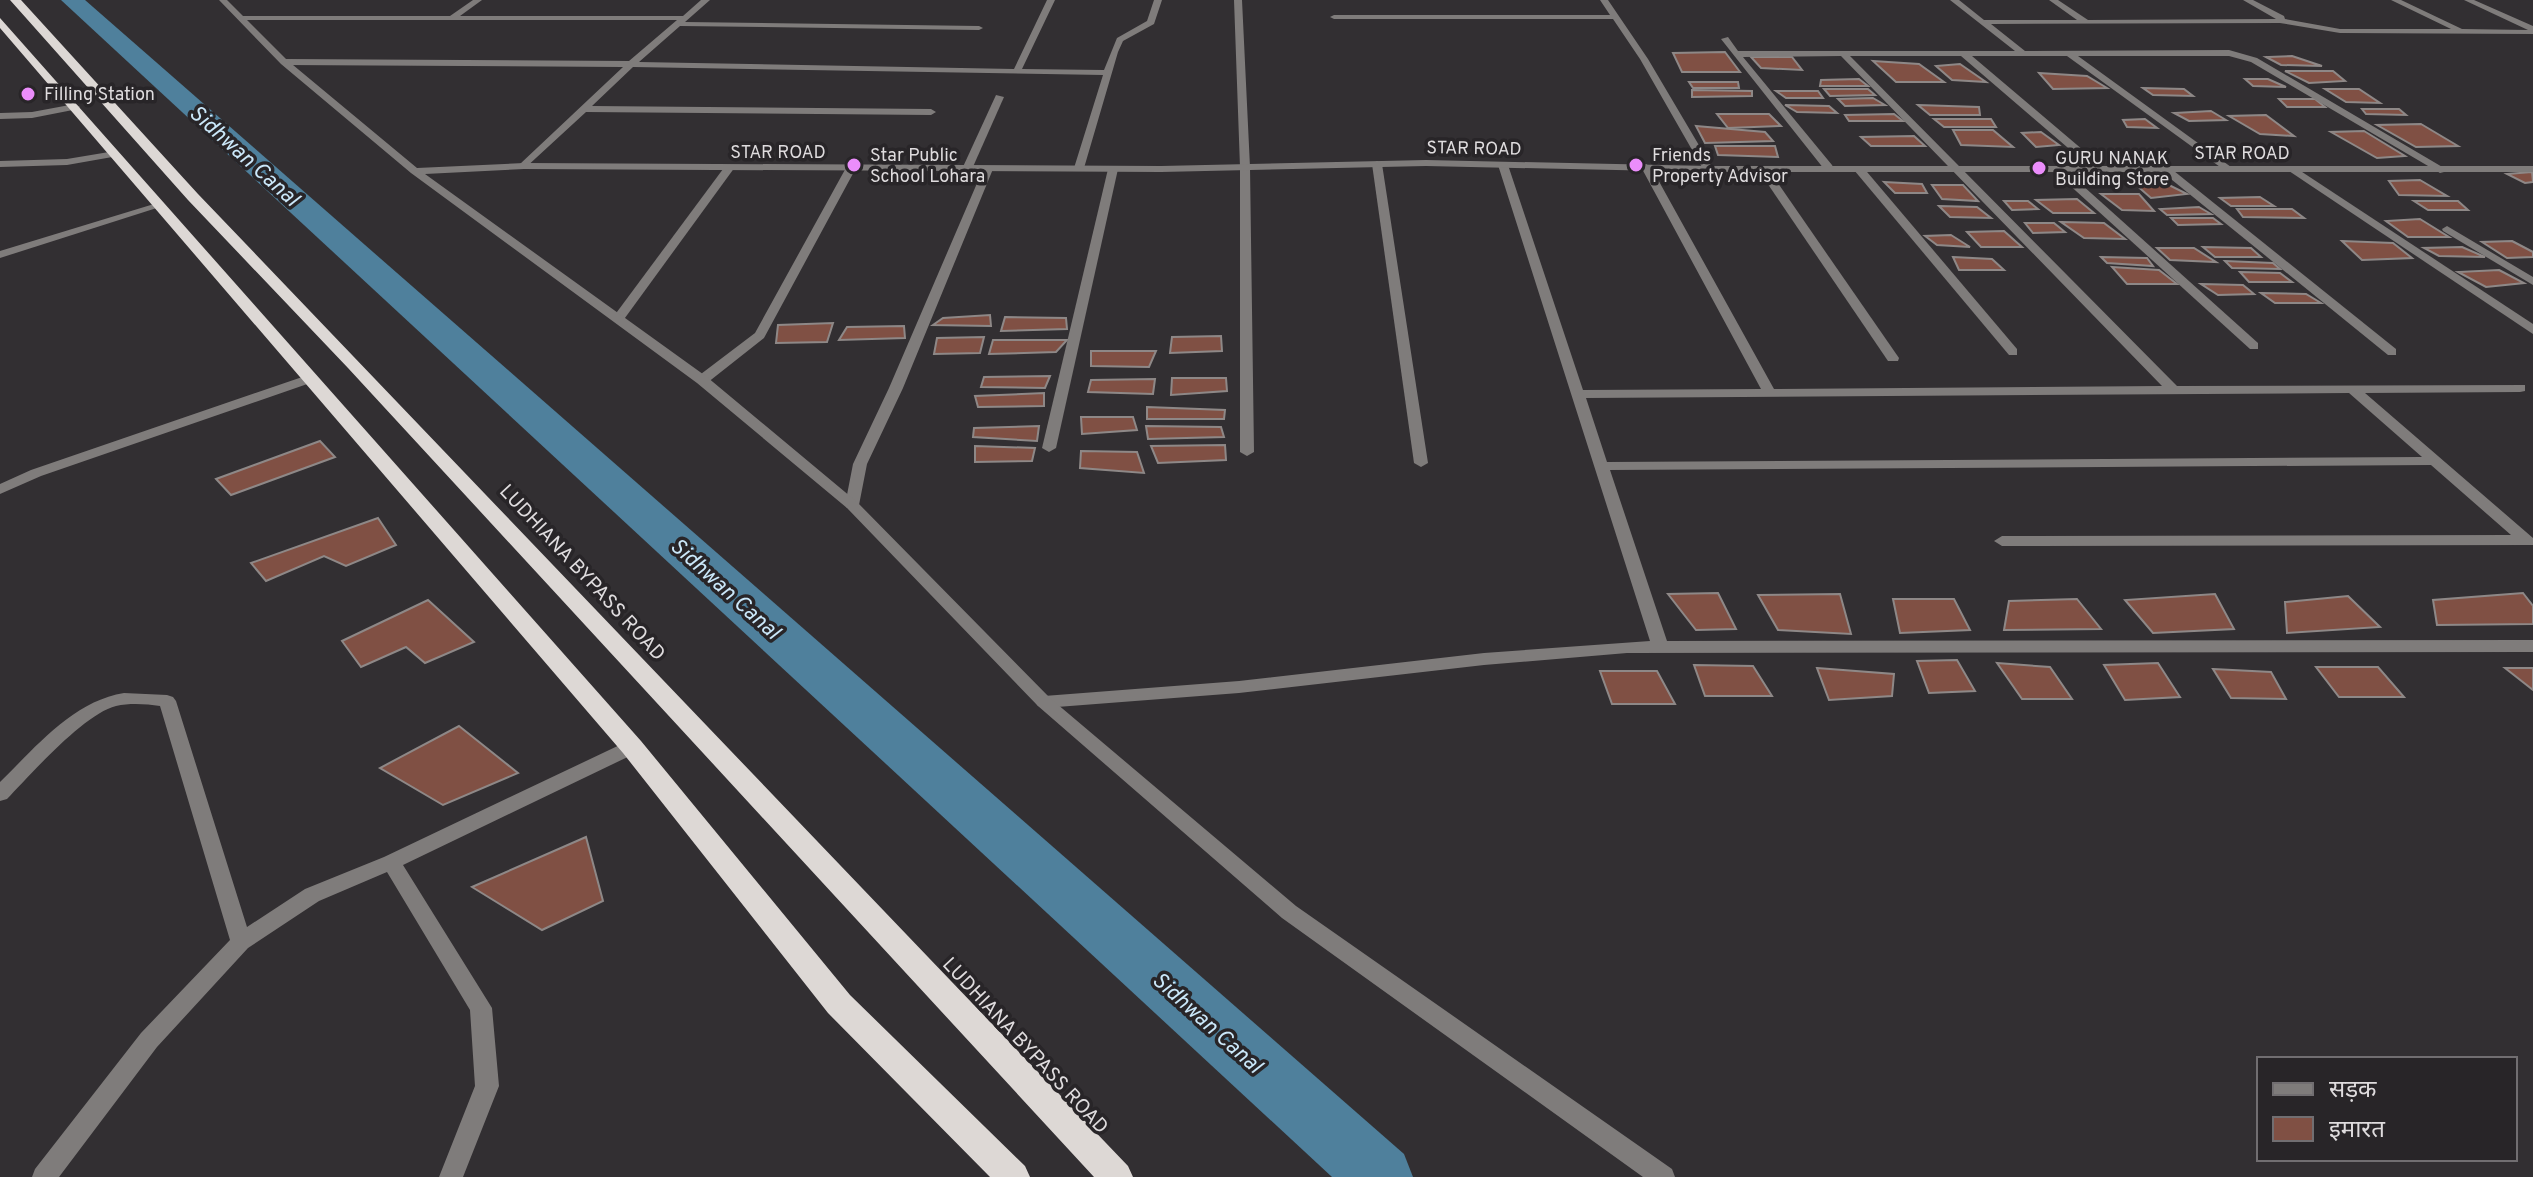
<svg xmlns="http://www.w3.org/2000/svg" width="2533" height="1177" font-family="Overpass,'Noto Sans Devanagari',sans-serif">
  <rect width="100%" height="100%" fill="#322f32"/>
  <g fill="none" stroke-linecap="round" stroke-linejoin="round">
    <path fill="#4f809c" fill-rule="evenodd" d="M61,0H85L1404,1154L1413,1177H1332Z"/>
  </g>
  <g fill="#805044" stroke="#8e8887" stroke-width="2">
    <path d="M1725,52L1740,72H1682L1673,53Z"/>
    <path d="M2292,56L2322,66L2281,65L2266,57Z"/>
    <path d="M1751,57H1792L1802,70L1761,68Z"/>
    <path d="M1873,61L1919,64L1944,82H1896Z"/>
    <path d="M1960,64L1986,82L1952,80L1936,66Z"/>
    <path d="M2285,71H2333L2345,81L2309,83Z"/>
    <path d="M2039,73L2087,76L2107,88L2053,89Z"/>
    <path d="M1859,79L1868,86H1820L1821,80Z"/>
    <path d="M2245,79H2268L2286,87L2253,86Z"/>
    <path d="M1689,82H1738L1739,88H1693Z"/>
    <path d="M2143,88L2184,89L2193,96L2153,95Z"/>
    <path d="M1824,89H1868L1875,95L1830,96Z"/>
    <path d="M2325,89H2359L2380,103L2346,102Z"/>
    <path d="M1692,90L1752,91V96L1692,97Z"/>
    <path d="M1776,91H1818L1823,98H1786Z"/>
    <path d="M1873,98L1885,105L1845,106L1838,99Z"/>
    <path d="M2279,99H2315L2325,107H2287Z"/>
    <path d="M1785,105L1829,106L1837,113L1797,112Z"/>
    <path d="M1918,105L1979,107L1980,115H1930Z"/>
    <path d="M2362,109H2399L2406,115L2366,114Z"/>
    <path d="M2211,111L2226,120L2189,121L2174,113Z"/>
    <path d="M1717,114H1769L1781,126L1728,128Z"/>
    <path d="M1894,114L1903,121H1849L1845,115Z"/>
    <path d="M2266,115L2294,136L2260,134L2229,116Z"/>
    <path d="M1934,119H1991L1996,127H1944Z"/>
    <path d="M2145,119L2157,128L2127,127L2123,120Z"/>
    <path d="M2421,124L2458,146L2416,147L2377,125Z"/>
    <path d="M1696,126L1765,132L1773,141L1705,143Z"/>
    <path d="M1953,130H1993L2013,147L1961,145Z"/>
    <path d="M2364,131L2405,156L2377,158L2331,132Z"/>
    <path d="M2041,132L2059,145L2036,147L2022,133Z"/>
    <path d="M1914,136L1925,146H1871L1861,137Z"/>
    <path d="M1715,146H1775L1778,157L1718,155Z"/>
    <path d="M2532,172L2533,182L2525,183L2507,174Z"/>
    <path d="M2420,180L2447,196L2399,195L2389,181Z"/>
    <path d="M1884,182L1922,184L1927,193H1895Z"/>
    <path d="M2135,184H2167L2187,194L2151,198Z"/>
    <path d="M1932,185H1963L1978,201L1942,199Z"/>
    <path d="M2101,194H2139L2154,211L2122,210Z"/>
    <path d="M2260,197L2274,206H2231L2220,198Z"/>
    <path d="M2077,199L2094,213H2053L2036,200Z"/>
    <path d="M2004,201H2028L2038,209L2012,210Z"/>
    <path d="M2414,201H2458L2468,210H2428Z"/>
    <path d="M1939,206L1977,207L1991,218L1950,217Z"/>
    <path d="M2199,207L2211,214L2167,215L2160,209Z"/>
    <path d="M2237,209H2292L2304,218L2243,217Z"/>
    <path d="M2171,218H2213L2221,224L2178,225Z"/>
    <path d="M2420,219L2449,237H2408L2386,221Z"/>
    <path d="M2061,222L2104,223L2125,239L2084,238Z"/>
    <path d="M2025,223H2054L2065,232L2033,233Z"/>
    <path d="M2004,231L2022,247H1981L1967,232Z"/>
    <path d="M1951,235L1970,247L1937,245L1925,236Z"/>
    <path d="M2342,241L2393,243L2412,258L2362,260Z"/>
    <path d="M2512,241L2533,252V257L2507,258L2482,242Z"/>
    <path d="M2203,247L2251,248L2261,257H2215Z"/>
    <path d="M2462,247L2485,257L2439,256L2424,248Z"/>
    <path d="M2157,248H2194L2216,262L2170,260Z"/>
    <path d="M1953,257L1992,259L2004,270H1959Z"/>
    <path d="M2101,257L2147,258L2153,266L2107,263Z"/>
    <path d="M2225,261L2273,263L2280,269L2232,268Z"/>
    <path d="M2112,267L2159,270L2177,284H2127Z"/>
    <path d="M2499,270L2524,283L2486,287L2458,272Z"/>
    <path d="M2240,272L2280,273L2292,282H2249Z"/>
    <path d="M2201,284L2243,285L2254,294L2218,295Z"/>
    <path d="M2261,293L2306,294L2321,303H2275Z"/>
    <path d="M990,315L991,326L933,325L943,318Z"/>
    <path d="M1005,317L1066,318L1067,329L1001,331Z"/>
    <path d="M833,323L827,342L776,343L778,325Z"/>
    <path d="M904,326L905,338L839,340L847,327Z"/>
    <path d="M1221,336L1222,351L1170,353L1172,337Z"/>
    <path d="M984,337L980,353L934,354L937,338Z"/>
    <path d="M993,340H1067L1056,352L989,354Z"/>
    <path d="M1091,351H1156L1149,367L1091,366Z"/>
    <path d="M1050,376L1045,388L981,387L984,377Z"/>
    <path d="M1172,378H1226L1227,391L1171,395Z"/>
    <path d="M1155,379L1153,394L1088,392L1091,380Z"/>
    <path d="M1044,393V406L978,407L975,396Z"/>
    <path d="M1147,407L1225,410L1224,419H1147Z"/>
    <path d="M1081,417H1133L1137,430L1082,434Z"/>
    <path d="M1039,426L1037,441L973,437L974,428Z"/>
    <path d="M1146,426L1221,427L1224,437L1148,439Z"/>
    <path d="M320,441L335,457L231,495L216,479Z"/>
    <path d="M1225,445L1226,460L1158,463L1151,446Z"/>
    <path d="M975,446L1035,448L1032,461L975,462Z"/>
    <path d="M1081,451L1137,452L1144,473L1080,468Z"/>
    <path d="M378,518L396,545L346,566L324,556L266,581L251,563Z"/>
    <path d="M1718,593L1736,629L1696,630L1668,594Z"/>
    <path d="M2523,593L2533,606V624L2437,625L2433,600Z"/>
    <path d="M1840,594L1851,634L1778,630L1758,595Z"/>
    <path d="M2215,594L2234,629L2153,633L2125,600Z"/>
    <path d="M2348,596L2380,627L2287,633L2285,602Z"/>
    <path d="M1893,599H1954L1970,630L1900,633Z"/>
    <path d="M2077,599L2101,629L2004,630L2009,601Z"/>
    <path d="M428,600L474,642L425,663L406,647L361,667L342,641Z"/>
    <path d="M1957,660L1975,691L1929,693L1917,661Z"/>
    <path d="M1997,663L2050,667L2072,699H2022Z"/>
    <path d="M2158,663L2180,697L2125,700L2104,665Z"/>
    <path d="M1694,665L1753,666L1772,696H1705Z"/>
    <path d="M2316,667H2378L2404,697H2339Z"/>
    <path d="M1817,668L1894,674L1892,696L1829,700Z"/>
    <path d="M2505,668H2533V690Z"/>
    <path d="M2213,669L2271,672L2286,699L2231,698Z"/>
    <path d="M1600,671H1657L1675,704H1612Z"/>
    <path d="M459,726L518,773L443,805L380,768Z"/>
    <path d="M586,837L603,901L542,930L472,887Z"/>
  </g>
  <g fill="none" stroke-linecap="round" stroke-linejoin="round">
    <g fill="#7f7c7b" fill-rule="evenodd">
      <path d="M473,0H482L460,16H683L701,0H710L685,22L979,26L983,28L979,30L680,26L639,62L1014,69L1047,0H1055L1022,69L1104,70L1117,38L1147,21L1154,0H1162L1154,24L1123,41L1118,52L1084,168L1079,171L1074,168L1103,75L633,67L592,106L931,109L936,112L931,115L586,112L524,169L520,168V164L623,67L284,65L280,62L284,59L629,61L677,20H241L237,18L241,16H450Z"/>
      <path d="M1234,0H1242L1250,167L1254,452L1247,456L1240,452V167Z"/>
      <path d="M1600,0H1608L1648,59L1713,169L1712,171L1703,169L1640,59L1613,19H1334L1330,17L1334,15H1610Z"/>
      <path d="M1950,0H1959L1984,20H2077L2049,0H2058L2088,20L2276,19L2243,0H2253L2284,16L2285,19L2340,29H2451L2391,0H2401L2462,29L2528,30L2464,0H2474L2533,26V34L2340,33L2280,23L1991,24L2025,51L2229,50L2257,58L2444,168V172L2440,173L2251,62L2229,56H2078L2231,167L2232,169L2227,172L2067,56H1972L2103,167V171H2095L1961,56H1850L2177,386L2525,385V391L2520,392L2365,393L2533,538V545L2002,546L1994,541L2002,536L2511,535L2431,465L1610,470L1667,641L2533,640V652L1627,653L1484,665L1239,693L1044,708L1038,706L1035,702L1038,698L1044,696L1239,681L1484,653L1650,641L1498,165L1499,163L1508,165L1583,390L1761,389L1641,167L1646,164L1651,167L1774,389L2162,386L1841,56L1743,57L1832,165L1833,167L1828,170L1824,169L1721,39L1728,37L1738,51H2015ZM2349,393L2422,457L1607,462L1586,398Z"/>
      <path d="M996,95L1004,97L972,169L963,171L962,169Z"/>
      <path d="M75,104L80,107L78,109L32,118L0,119V113L32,112Z"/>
      <path d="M115,151L118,152V156L67,165L0,167V161L67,159Z"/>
      <path d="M1377,161L1382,164L1428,463L1421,467L1414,463L1372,164Z"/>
      <path d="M726,165L735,167L622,322H614V316Z"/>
      <path d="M847,166L856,168L764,338L707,383H697V377L755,333Z"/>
      <path d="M1113,166L1118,169L1056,448L1049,452L1042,448L1108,169Z"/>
      <path d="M1758,166H1766L1899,358L1898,361H1888L1757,168Z"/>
      <path d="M1854,166H1862L2017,349V355H2009L1854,170Z"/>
      <path d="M2293,166L2533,324V334L2289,171L2288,169Z"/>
      <path d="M984,167L993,169L903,388L867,464L859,505L857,508H847L845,505L853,464L889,388Z"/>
      <path d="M2054,167H2062L2258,343V349H2250L2054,171Z"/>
      <path d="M2161,167H2169L2396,349V355H2388L2161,171Z"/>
      <path d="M154,204L163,206L0,258V251Z"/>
      <path d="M2447,226L2533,277V285L2443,231L2442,229Z"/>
      <path d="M311,374L318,378L316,381L41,476L0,494V484L31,470Z"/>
      <path d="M124,693L167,695L173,697L176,701L247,927L305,889L384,857L626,742H638L641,747L638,752L403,865L492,1008L499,1086L463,1177H439L475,1086L470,1010L387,872L319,901L248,948L157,1047L59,1177H32L35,1169L141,1033L230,940L160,706C146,704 130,703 116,706C84,714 31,774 7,799L0,801V782C35,748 73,701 124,693Z"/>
    </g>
    <path fill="#7f7c7b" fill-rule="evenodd" d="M219,0H227L287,60L417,168L524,163L1161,166L1426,160L1708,166H2533V172H1708L1426,166L1161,172L524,169L425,174L707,377L857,502L1050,698L1296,906L1672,1169L1675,1177H1643L1282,918L1038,706L847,508L697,383L411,173L281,64Z"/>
    <g fill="#ddd8d5" fill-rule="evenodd">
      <path d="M10,0H21L198,194L1128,1166L1133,1177H1094L348,368L188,200Z"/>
      <path d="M0,18L641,741L850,995L1025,1166L1030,1177H990L828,1013L623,753L0,28Z"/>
    </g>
  </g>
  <g fill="#eb8dfb" stroke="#282528" stroke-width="3">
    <circle cx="28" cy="94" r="8"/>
    <circle cx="854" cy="165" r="8"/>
    <circle cx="1636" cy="165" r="8"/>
    <circle cx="2039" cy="168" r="8"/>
  </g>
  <g text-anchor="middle" stroke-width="7" stroke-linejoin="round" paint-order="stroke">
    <g font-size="18" fill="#dfdcde" stroke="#282528" text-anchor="start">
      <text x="44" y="100">Filling Station</text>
      <text x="870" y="161">Star Public<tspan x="870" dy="21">School Lohara</tspan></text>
      <text x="1652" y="161">Friends<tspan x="1652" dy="21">Property Advisor</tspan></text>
      <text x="2055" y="164">GURU NANAK<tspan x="2055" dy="21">Building Store</tspan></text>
    </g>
    <g font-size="18" fill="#dfdcde" stroke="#282528">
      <text transform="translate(1474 148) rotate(1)" y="6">STAR ROAD</text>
      <text x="778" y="158">STAR ROAD</text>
      <text x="2242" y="159">STAR ROAD</text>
    </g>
    <g font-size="20" fill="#dfdcde" stroke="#282528">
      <text transform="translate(583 572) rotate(47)" y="7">LUDHIANA BYPASS ROAD</text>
      <text transform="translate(1026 1045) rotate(47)" y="7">LUDHIANA BYPASS ROAD</text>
    </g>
    <g font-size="22" font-style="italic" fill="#cbe8fa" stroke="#282528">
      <text transform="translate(245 155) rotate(42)" y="8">Sidhwan Canal</text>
      <text transform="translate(726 588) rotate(42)" y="8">Sidhwan Canal</text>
      <text transform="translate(1208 1022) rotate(42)" y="8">Sidhwan Canal</text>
    </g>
  </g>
  <rect x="2257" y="1057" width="260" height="104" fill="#282528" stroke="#716e71" stroke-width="2"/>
  <rect x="2273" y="1083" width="40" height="12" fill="#7f7c7b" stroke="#716e71" stroke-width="2"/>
  <text x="2329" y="1097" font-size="24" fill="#dfdcde">सड़क</text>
  <rect x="2273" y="1117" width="40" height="24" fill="#805044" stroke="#716e71" stroke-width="2"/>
  <text x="2329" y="1137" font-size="24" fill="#dfdcde">इमारत</text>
</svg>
